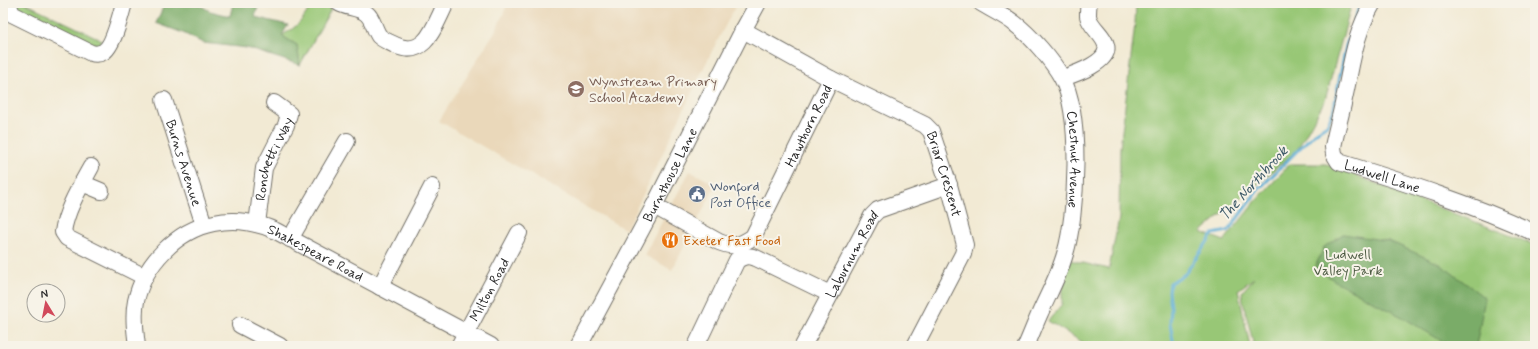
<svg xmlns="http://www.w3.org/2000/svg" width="1538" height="349" font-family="Mynerve,sans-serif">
  <rect width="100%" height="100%" fill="#f7f3e8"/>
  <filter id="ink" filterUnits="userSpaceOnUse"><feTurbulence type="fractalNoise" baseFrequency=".025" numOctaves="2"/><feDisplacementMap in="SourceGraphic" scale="8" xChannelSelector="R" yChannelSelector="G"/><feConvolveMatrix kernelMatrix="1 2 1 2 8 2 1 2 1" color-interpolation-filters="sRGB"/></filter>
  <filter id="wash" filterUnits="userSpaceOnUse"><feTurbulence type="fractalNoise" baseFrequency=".012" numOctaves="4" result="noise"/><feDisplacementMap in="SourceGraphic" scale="16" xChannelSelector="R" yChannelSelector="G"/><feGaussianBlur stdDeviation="0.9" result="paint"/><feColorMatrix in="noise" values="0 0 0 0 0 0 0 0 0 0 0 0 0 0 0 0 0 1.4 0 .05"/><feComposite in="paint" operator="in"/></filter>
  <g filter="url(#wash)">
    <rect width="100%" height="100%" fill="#f2ead4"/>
    <g fill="#ead8ba">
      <path d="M508,3H737L709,57L626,230L439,121L497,28Z"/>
      <path d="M690,171L716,185L672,270L644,255Z"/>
    </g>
    <g fill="#98c776" stroke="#627950">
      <path d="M12,3H25L102,40L100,45L97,46L94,45L13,6Z"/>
      <path d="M312,3H321L331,9L300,65L297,45L287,39L282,35C298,27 304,19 312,3Z"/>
      <path d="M1136,3H1352L1325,100L1297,150L1201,232L1224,241L1255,202L1290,164H1326L1535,245V346H1254L1243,302L1242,292L1254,278L1238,290L1250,346H1087V345L1048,321L1062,304V290L1070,260L1109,269L1119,218L1120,148L1135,24Z"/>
    </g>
    <g fill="#7aac67" stroke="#526c49">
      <path d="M165,3H196L210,11L230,16L233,3H259L255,17L288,25L282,35L287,39L297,45L300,65L247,48L203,43L183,33L156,23Z"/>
      <path d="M1343,234L1389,241L1440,264L1485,298L1476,346H1450L1404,318L1335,281L1315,267L1324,247Z"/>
    </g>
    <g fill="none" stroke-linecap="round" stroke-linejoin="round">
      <path stroke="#5dafd8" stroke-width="3" d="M1174,346L1170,324L1171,307L1169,292L1170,283L1185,274L1213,234L1228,231L1258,190L1315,133L1327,125L1333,112L1346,46L1359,7L1362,3"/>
    </g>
  </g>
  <g filter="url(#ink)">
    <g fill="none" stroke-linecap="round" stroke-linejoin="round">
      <g stroke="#716e66" stroke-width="18">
        <g id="minor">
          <path d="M8,3L12,14L91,53C95,54 99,54 103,52C113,47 121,14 124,3"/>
          <path d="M339,3C347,8 360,7 367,14C373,19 374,29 379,36C383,40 389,42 395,45C426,60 435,24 446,3"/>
          <path id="s1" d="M981,3C992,10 1004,15 1014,23C1030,35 1053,61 1062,78C1082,114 1077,215 1065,254C1059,275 1049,293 1040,313C1035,324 1031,335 1026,346"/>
          <path id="s2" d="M1373,3C1354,35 1352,64 1344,99C1341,115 1336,131 1333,147L1334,154L1339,162C1406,183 1472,204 1535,233"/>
          <path id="s3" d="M743,30L831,79L925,125L931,131L949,185L965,245L963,254L915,346"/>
          <path d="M1063,78C1075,74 1111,62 1106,45C1103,34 1090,27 1088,16C1088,12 1088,7 1089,3"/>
          <path id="s4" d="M164,100L204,225"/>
          <path d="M91,167C80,187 66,210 63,232L67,238L145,277"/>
          <path d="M82,183L101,191"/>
          <path id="s5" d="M654,206L719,242C734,248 739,246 753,237L831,79"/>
          <path id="s6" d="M257,224L264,168L286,125L289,114L274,103"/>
          <path d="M290,239L347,141"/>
          <path d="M380,287L432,187"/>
          <path d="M240,325L280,346"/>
          <path id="s7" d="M137,346C135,331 133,315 136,301C144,264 177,230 214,223C236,218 256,222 276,231L491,346"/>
          <path id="s8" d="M459,346L519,233"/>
          <path id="s9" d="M579,346L654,206L741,34L758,3"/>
          <path d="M696,346L737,260C745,256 748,255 756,258L830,294"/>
          <path id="s10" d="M803,346L872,216L878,210L949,185"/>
        </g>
      </g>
      <use href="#minor" stroke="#fff" stroke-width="16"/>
    </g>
  </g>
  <defs>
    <g id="school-disc" transform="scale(0.9)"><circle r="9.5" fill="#8d6e63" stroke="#f7f3e8"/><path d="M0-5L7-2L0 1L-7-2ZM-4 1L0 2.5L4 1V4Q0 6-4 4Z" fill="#fff"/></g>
    <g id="civic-disc" transform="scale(0.9)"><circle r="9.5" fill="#5c6f8a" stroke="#f7f3e8"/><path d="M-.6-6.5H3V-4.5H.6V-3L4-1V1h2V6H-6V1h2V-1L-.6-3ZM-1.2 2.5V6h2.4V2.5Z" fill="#fff"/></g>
    <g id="restaurant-disc" transform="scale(0.9)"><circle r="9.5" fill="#e8710a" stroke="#f7f3e8"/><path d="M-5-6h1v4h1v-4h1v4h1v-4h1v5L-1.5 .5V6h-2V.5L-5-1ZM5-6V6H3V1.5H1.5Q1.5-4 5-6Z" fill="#fff"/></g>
  </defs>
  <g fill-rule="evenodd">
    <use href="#school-disc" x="576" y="89"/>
    <use href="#civic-disc" x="697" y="194"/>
    <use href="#restaurant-disc" x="670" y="240"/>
  </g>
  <g text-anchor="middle" stroke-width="4" stroke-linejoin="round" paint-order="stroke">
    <g font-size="14" fill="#785e54" stroke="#f7f3e8" text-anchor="start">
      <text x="589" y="86">Wynstream Primary<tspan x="589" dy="16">School Academy</tspan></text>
    </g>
    <g font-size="14" fill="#2b2b2b" stroke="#f7f3e8">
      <text dy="5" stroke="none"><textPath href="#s5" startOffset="235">Hawthorn Road</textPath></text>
      <text dy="5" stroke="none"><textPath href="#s1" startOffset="195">Chestnut Avenue</textPath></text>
      <text dy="5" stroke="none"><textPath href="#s6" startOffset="68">Ronchetti Way</textPath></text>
      <text dy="5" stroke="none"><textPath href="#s4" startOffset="66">Burns Avenue</textPath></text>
      <text dy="5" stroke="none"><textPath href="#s9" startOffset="194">Burnthouse Lane</textPath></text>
      <text dy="5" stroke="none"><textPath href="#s3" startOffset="259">Briar Crescent</textPath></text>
      <text dy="5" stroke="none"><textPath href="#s2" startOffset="212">Ludwell Lane</textPath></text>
      <text dy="5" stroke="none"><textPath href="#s7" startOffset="270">Shakespeare Road</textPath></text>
      <text dy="5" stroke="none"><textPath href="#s10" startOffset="104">Laburnum Road</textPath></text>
      <text dy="5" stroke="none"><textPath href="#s8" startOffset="64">Milton Road</textPath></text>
    </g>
    <g font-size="14" fill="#4e5e75" stroke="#f7f3e8" text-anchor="start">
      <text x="710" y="191">Wonford<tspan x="710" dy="16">Post Office</tspan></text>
    </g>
    <g font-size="14" fill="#c56008" stroke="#f7f3e8" text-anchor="start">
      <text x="683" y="245">Exeter Fast Food</text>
    </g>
    <g font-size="14" fill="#4c5a42" stroke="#f7f3e8">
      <text x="1348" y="259">Ludwell<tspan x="1348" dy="16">Valley Park</tspan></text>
    </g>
    <g font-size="15" font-style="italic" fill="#3c5968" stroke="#f7f3e8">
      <text transform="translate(1253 183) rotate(-48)" y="5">The Northbrook</text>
    </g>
  </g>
  <rect width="1538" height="349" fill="none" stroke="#f7f3e8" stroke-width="16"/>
  <g transform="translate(46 303) rotate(350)"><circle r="19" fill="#f7f3e8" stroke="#a5a39c"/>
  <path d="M0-3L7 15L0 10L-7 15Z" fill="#d1495b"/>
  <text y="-6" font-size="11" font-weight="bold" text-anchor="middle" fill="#2b2b2b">N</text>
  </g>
</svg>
